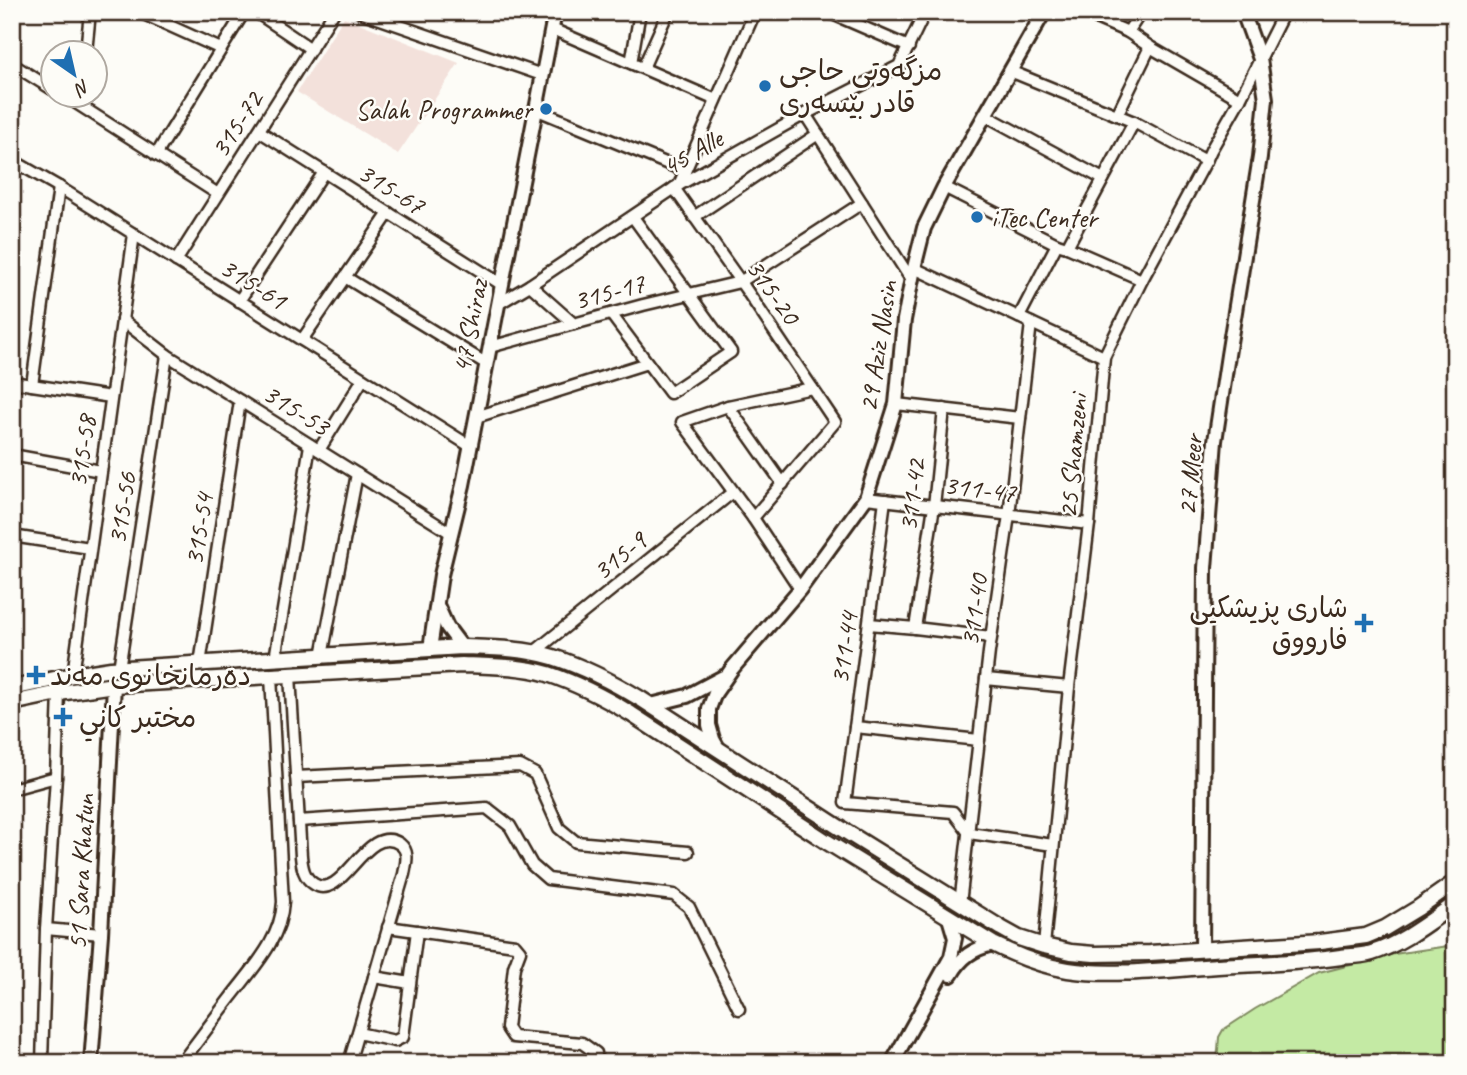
<svg xmlns="http://www.w3.org/2000/svg" width="1467" height="1075" font-family="Caveat,'Playpen Sans Arabic',sans-serif">
  <rect width="100%" height="100%" fill="#fdfcf7"/>
  <filter id="ink" filterUnits="userSpaceOnUse"><feTurbulence type="fractalNoise" baseFrequency=".0143" numOctaves="2"/><feDisplacementMap in="SourceGraphic" scale="14" xChannelSelector="R" yChannelSelector="G"/><feConvolveMatrix kernelMatrix="1 2 1 2 8 2 1 2 1" color-interpolation-filters="sRGB"/></filter>
  <g filter="url(#ink)">
    <path fill="#f3e1db" d="M344,17L459,63L398,154L297,92Z"/>
    <path fill="#c4eaa4" stroke="#808a61" stroke-width="2" d="M1455,945V1063H1217L1219,1037L1223,1030L1255,1009L1319,973L1394,954Z"/>
    <g fill="none" stroke-linecap="round" stroke-linejoin="round">
      <g stroke="#3b2a1e" stroke-width="15">
        <g id="minor">
          <path d="M139,12L221,49"/>
          <path d="M256,12L311,49"/>
          <path d="M360,12L542,75"/>
          <path d="M828,12L909,47"/>
          <path d="M1082,12L1128,32L1150,47L1240,99"/>
          <path d="M552,29L716,100"/>
          <path d="M1128,32L1141,12"/>
          <path d="M86,52L90,12"/>
          <path d="M631,63L640,12"/>
          <path d="M12,64L52,89"/>
          <path d="M643,68L668,12"/>
          <path d="M1010,71L1134,122L1206,161"/>
          <path d="M62,94L218,194"/>
          <path d="M535,109L685,171"/>
          <path d="M805,114L912,281"/>
          <path d="M985,115L1103,179"/>
          <path d="M1117,115L1150,47"/>
          <path d="M259,131L501,284"/>
          <path d="M156,155L244,12"/>
          <path d="M12,160L59,187L470,446"/>
          <path d="M679,185L755,12"/>
          <path d="M944,187L1057,244L1067,247L1142,280"/>
          <path d="M674,188L745,288L835,422L753,518"/>
          <path d="M694,217L818,134"/>
          <path d="M1067,247L1134,122"/>
          <path d="M176,261L334,12"/>
          <path d="M914,268L1104,357"/>
          <path d="M345,277L487,364"/>
          <path d="M530,285L574,324"/>
          <path d="M239,301L324,172"/>
          <path d="M498,304L530,285L679,185L805,114L899,66L925,12"/>
          <path d="M611,314L670,393L731,352L633,217"/>
          <path d="M1019,317L1057,244"/>
          <path d="M122,320L167,355L451,533"/>
          <path d="M302,340L389,213"/>
          <path d="M490,347L643,305L740,282L862,203"/>
          <path d="M12,382L111,397"/>
          <path d="M32,385L59,187"/>
          <path d="M896,404L1020,418"/>
          <path d="M728,406L783,484"/>
          <path d="M476,417L647,363"/>
          <path d="M319,450L363,379"/>
          <path d="M12,455L101,471"/>
          <path d="M866,498L1089,524"/>
          <path d="M885,500L845,803L953,812L969,833L1053,845"/>
          <path d="M12,536L90,548"/>
          <path d="M800,589L753,518L682,422L728,406L812,388"/>
          <path d="M869,624L915,628L991,637"/>
          <path d="M915,628L934,506L944,409"/>
          <path d="M533,653L733,492"/>
          <path d="M322,656L357,474"/>
          <path d="M275,659L310,445"/>
          <path d="M200,664L240,401"/>
          <path d="M119,669L167,355"/>
          <path d="M73,675L134,234"/>
          <path d="M290,675L301,856C302,867 304,878 314,884C343,903 366,821 400,844C410,852 406,863 404,874L349,1063"/>
          <path d="M986,679L1069,687"/>
          <path d="M855,727L979,740"/>
          <path d="M296,777L520,766L535,774L559,828L576,842L688,852"/>
          <path d="M12,789L56,777"/>
          <path d="M299,821L487,808L510,826L532,865L548,879L674,895L689,907L739,1009"/>
          <path d="M960,904L989,652L1009,515L1031,323"/>
          <path d="M388,927L515,945L520,951L514,967L507,1028L513,1037L582,1043L596,1053L595,1063"/>
          <path d="M46,929L101,934"/>
          <path d="M1044,946L1069,687L1089,524L1104,357L1142,280L1206,161L1211,150L1240,99L1284,12"/>
          <path d="M374,977L410,983"/>
          <path d="M358,1033L395,1041L403,1037L417,931"/>
          <path d="M42,1063L46,929L56,777L59,693"/>
          <path d="M181,1063C198,1041 214,1019 231,997C253,968 281,940 283,902L271,676"/>
        </g>
      </g>
      <g stroke="#3b2a1e" stroke-width="18">
        <g id="tertiary">
          <path d="M437,605L447,627L462,647"/>
          <path d="M430,649L441,575L463,485L555,12"/>
          <path d="M651,705L687,696L723,677"/>
          <path d="M719,750L713,739L709,725V709L715,693L731,670L800,589L866,498L896,404L904,320L914,268L924,228L944,187L1044,12"/>
          <path d="M1202,950L1205,568L1215,441L1228,355L1260,157L1266,99L1260,59L1243,12"/>
          <path d="M951,975C961,957 973,949 993,944"/>
          <path d="M91,1063L101,934L114,685"/>
          <path d="M892,1063L951,957L955,938L949,918"/>
        </g>
      </g>
      <g stroke="#3b2a1e" stroke-width="19">
        <g id="secondary">
          <path d="M12,688L73,675L111,669L462,647C492,648 524,648 553,657C584,667 613,682 641,699L837,826L1001,928L1019,938L1044,946L1071,952L1094,954L1150,953L1320,942L1366,936L1385,928L1418,908L1455,882"/>
          <path d="M12,703L59,693L114,685L462,665C490,666 521,666 548,674C578,684 605,698 631,714L827,842L993,944C1017,956 1041,966 1068,970C1115,977 1170,969 1218,966C1259,964 1300,963 1341,957C1351,956 1362,956 1372,953C1403,943 1429,922 1455,904"/>
        </g>
      </g>
      <use href="#minor" stroke="#fdfcf7" stroke-width="10"/>
      <use href="#tertiary" stroke="#fdfcf7" stroke-width="12"/>
      <use href="#secondary" stroke="#fdfcf7" stroke-width="14"/>
    </g>
  </g>
  <g fill="#1f6fb2" stroke="#fdfcf7" stroke-width="2.5">
    <circle cx="765" cy="86" r="7"/>
    <circle cx="546" cy="109" r="7"/>
    <circle cx="977" cy="217" r="7"/>
    <path d="M1360.5 612.5h7v7h7v7h-7v7h-7v-7h-7v-7h7z"/>
    <path d="M32.5 664.5h7v7h7v7h-7v7h-7v-7h-7v-7h7z"/>
    <path d="M59.5 706.5h7v7h7v7h-7v7h-7v-7h-7v-7h7z"/>
  </g>
  <g text-anchor="middle" stroke-width="5" stroke-linejoin="round" paint-order="stroke">
    <g font-size="28" fill="#3b2a1e" stroke="#fdfcf7" text-anchor="start">
      <text x="779" y="80">مزگەوتی حاجی<tspan x="779" dy="32">قادر بێسەری</tspan></text>
      <text x="532" y="119" text-anchor="end">Salah Programmer</text>
      <text x="991" y="227">iTec Center</text>
      <text x="1348" y="617" text-anchor="end">شاری پزیشکیی<tspan x="1348" dy="32">فارووق</tspan></text>
      <text x="50" y="685">دەرمانخانوی مەند</text>
      <text x="79" y="727">مختبر كاني</text>
    </g>
    <g font-size="28" fill="#3b2a1e" stroke="#fdfcf7">
      <text transform="translate(236 124) rotate(-57)" y="10">315-72</text>
      <text transform="translate(692 152) rotate(-30)" y="10">45 Alle</text>
      <text transform="translate(392 188) rotate(32)" y="10">315-67</text>
      <text transform="translate(254 283) rotate(32)" y="10">315-61</text>
      <text transform="translate(609 291) rotate(-15)" y="10">315-17</text>
      <text transform="translate(774 291) rotate(55)" y="10">315-20</text>
      <text transform="translate(469 326) rotate(-79)" y="10">47 Shiraz</text>
      <text transform="translate(877 346) rotate(-81)" y="10">29 Aziz Nasin</text>
      <text transform="translate(297 409) rotate(32)" y="10">315-53</text>
      <text transform="translate(81 451) rotate(-82)" y="10">315-58</text>
      <text transform="translate(1072 456) rotate(-85)" y="10">25 Shamzeni</text>
      <text transform="translate(1189 475) rotate(-85)" y="10">27 Meer</text>
      <text transform="translate(980 488) rotate(7)" y="10">311-47</text>
      <text transform="translate(911 495) rotate(-83)" y="10">311-42</text>
      <text transform="translate(121 508) rotate(-81)" y="10">315-56</text>
      <text transform="translate(198 529) rotate(-81)" y="10">315-54</text>
      <text transform="translate(619 555) rotate(-39)" y="10">315-9</text>
      <text transform="translate(973 610) rotate(-82)" y="10">311-40</text>
      <text transform="translate(843 648) rotate(-82)" y="10">311-44</text>
      <text transform="translate(80 872) rotate(-87)" y="10">51 Sara Khatun</text>
    </g>
  </g>
  <rect width="1467" height="1075" fill="none" stroke="#fdfcf7" stroke-width="42"/>
  <rect x="21" y="21" width="1425" height="1033" fill="none" stroke="#3b2a1e" stroke-width="2.5" filter="url(#ink)"/>
  <g transform="translate(74 74) rotate(146)"><circle r="33" fill="#fdfcf7" stroke="#afa8a0" stroke-width="2"/>
  <path d="M0-5L12 26L0 18L-12 26Z" fill="#1f6fb2"/>
  <text y="-10" font-size="19" font-weight="bold" text-anchor="middle" fill="#3b2a1e">N</text>
  </g>
</svg>
